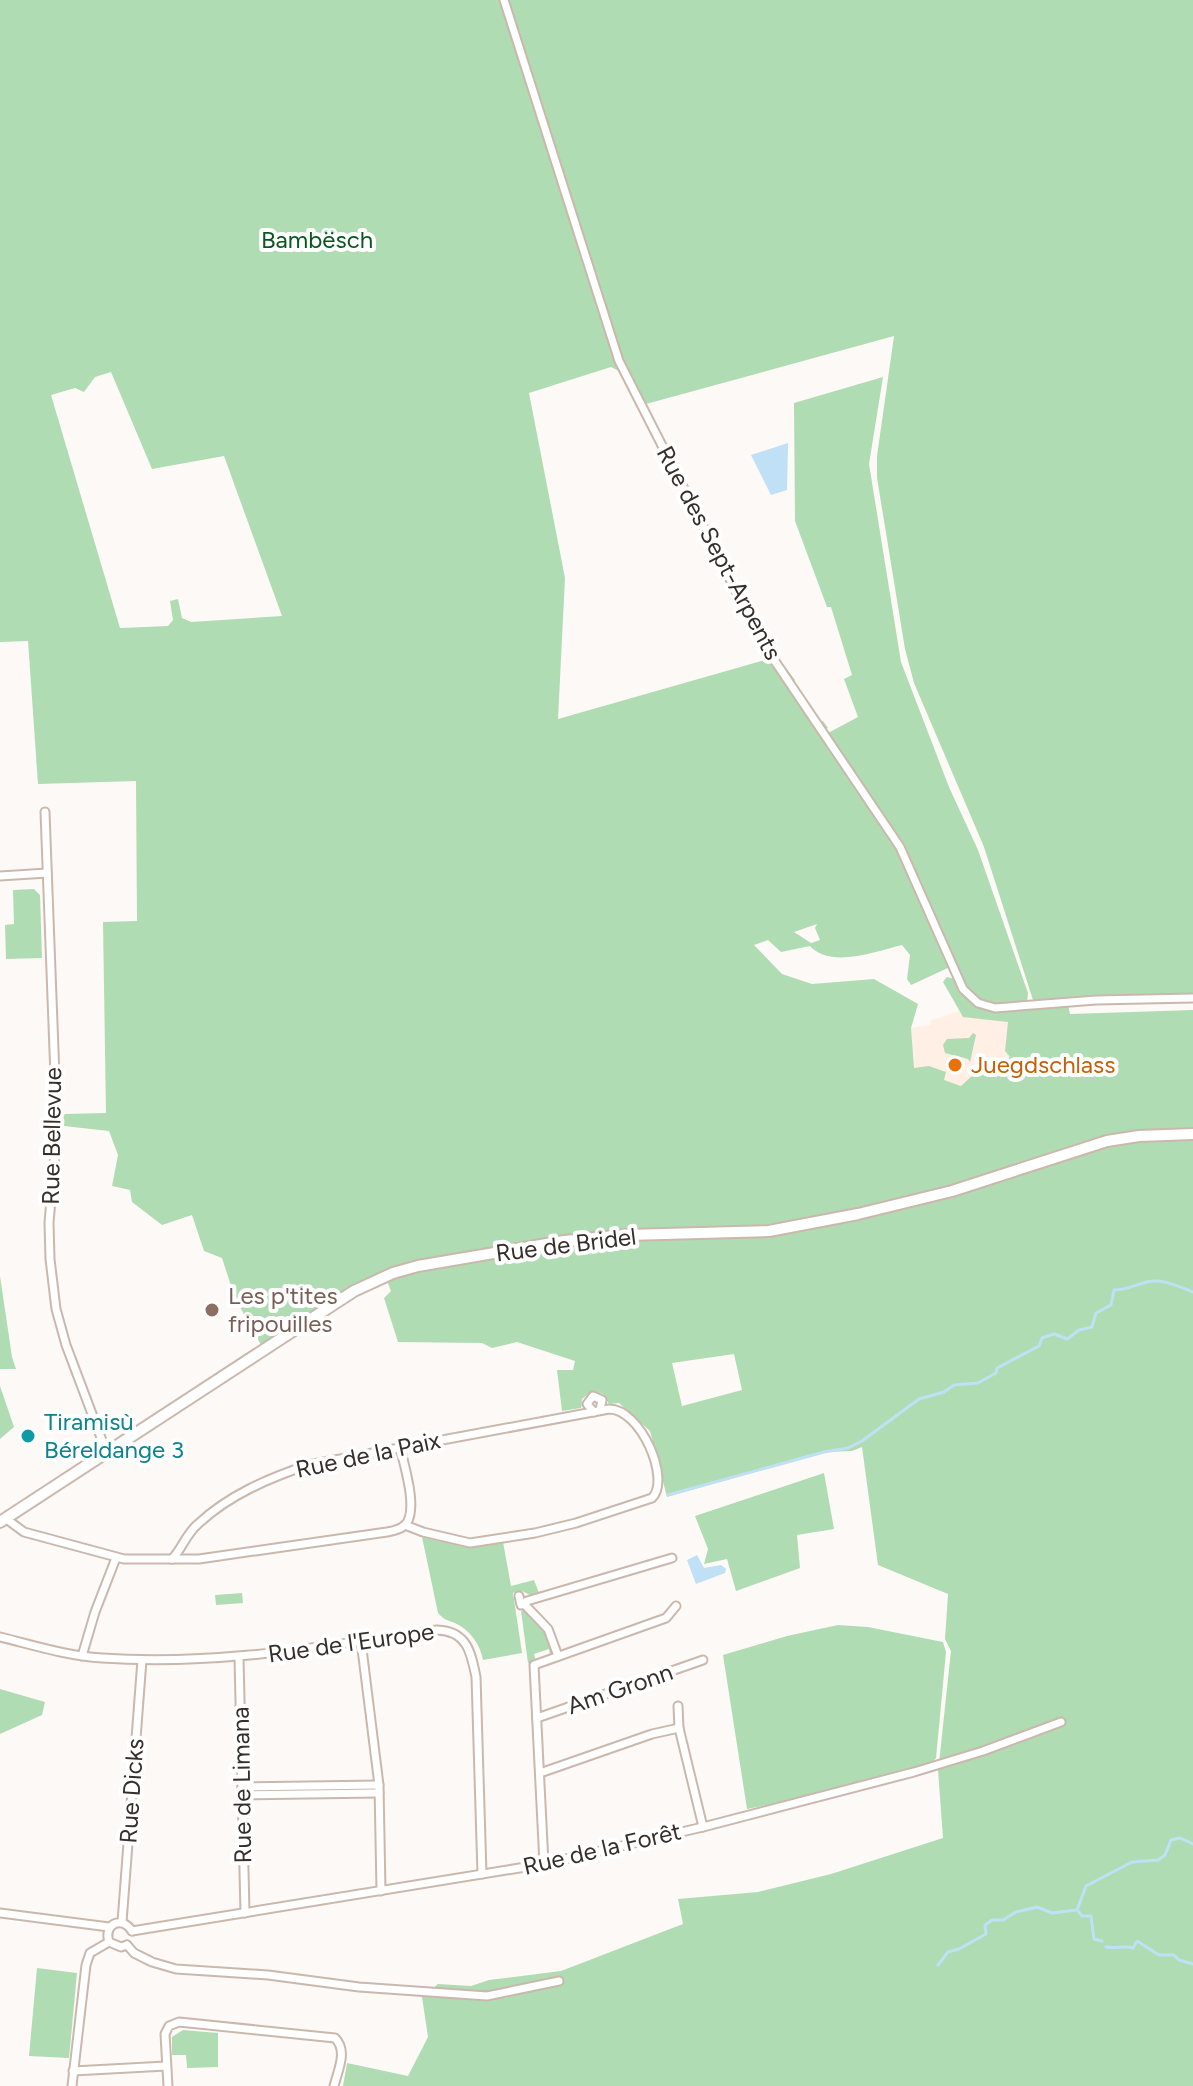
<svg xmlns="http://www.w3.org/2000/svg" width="1193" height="2086" font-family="Figtree,sans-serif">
  <rect width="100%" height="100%" fill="#fdf9f7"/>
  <path fill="#ffefe5" d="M970,1008L1022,1022L1025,1073L981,1106L914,1068L913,1063L911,1028L930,1025L931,1020Z"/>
  <g fill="#b0dcb3" fill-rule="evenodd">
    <path d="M0,0H1193V998L1068,1004L1070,1014L1193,1010V2086H343L347,2063L408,2076L428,2037L422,1997L438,1984L471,1986L489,1980L561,1971L683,1924L678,1899L758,1892L831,1874L943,1838L938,1770L1057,1727V1720L939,1763L951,1651L945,1639L948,1594L878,1565L862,1447L852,1451L824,1452L667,1497L650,1431L619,1403L609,1404L603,1394L592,1391L582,1399L581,1408L562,1411L557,1370H573L575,1361L517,1342L492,1348L482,1343L398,1342L384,1298L391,1291L383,1271L352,1286L261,1345L235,1298L222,1258L204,1251L192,1215L162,1225L132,1202L130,1190L112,1186L118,1155L109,1131L64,1126L63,1114L106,1113L103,922L137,921L136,781L38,784L28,641L0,642ZM894,336L877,456V478L905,649L914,683L984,847L1033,1000L1027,1002L1028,993L978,850L949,787L901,662L869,464L883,377L794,403L795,521L827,607H831L852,675L844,679L858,717L828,733L825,729L828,728L823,721L820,722L794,681L795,680L777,656L770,641H767L646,404ZM611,367L619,371L768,659L558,719L565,578L529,393ZM111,372L152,469L224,456L282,616L191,622L182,618L178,599L170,601L173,620L168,626L120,628L51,395L75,388L84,392L95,377ZM817,924L815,928L820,940L811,943L794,932ZM768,940L781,952L810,946C830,969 878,951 902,945L910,955L907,979L911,985L950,967L955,979L947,977L943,982L963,1017L1008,1022L1005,1051L1010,1057L973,1075L961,1086L944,1080L946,1072L929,1066L914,1068L911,1028L918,1004L874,979L812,984L782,974L754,945ZM734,1354L742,1390L682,1406L672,1363Z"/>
    <path d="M34,889L40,895L42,958L6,959L5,925L14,924L13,890Z"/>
    <path d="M973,1033L976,1035L970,1062L968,1059L945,1053L943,1045L947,1039L969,1038Z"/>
    <path d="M0,1276L12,1357L16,1369H0Z"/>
    <path d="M0,1386L14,1427L0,1439Z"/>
    <path d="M824,1473L834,1529L797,1535L800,1568L736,1591L727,1559L704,1564L708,1549L695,1516Z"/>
    <path d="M422,1537L469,1548L503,1542L511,1586L534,1580L539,1593L532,1596L522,1591L513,1593L522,1653L483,1660C480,1644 470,1630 455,1623C447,1620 444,1620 438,1613Z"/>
    <path d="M242,1593L243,1603L216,1605L215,1595Z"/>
    <path d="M525,1610L545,1631L553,1653L550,1655L549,1649L534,1654L536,1661L528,1663L521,1611Z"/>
    <path d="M838,1625L868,1627L943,1642L946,1652L936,1758L929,1766L799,1799L747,1809L723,1655L787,1636Z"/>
    <path d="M0,1689L45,1702L42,1715L0,1734Z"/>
    <path d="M37,1968L77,1973L69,2058L29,2056Z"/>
    <path d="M183,2030L218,2033V2067L187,2068L186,2055H172V2037Z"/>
  </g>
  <g fill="#bfe0f5">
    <path d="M788,443L787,490L771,495L751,455Z"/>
    <path d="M697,1555L704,1568L721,1565L726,1569L725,1573L696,1584L687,1560Z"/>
  </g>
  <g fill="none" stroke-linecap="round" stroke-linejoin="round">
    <g stroke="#bfe0f5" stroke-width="3">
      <path d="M668,1495L824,1452L848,1448L862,1441L919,1399L944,1392L954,1385L978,1383L996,1373L997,1368L1039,1346L1042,1338L1054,1334L1067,1339L1079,1330L1092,1327L1096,1313L1111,1305L1114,1290C1127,1290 1135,1285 1147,1282C1163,1278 1179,1287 1193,1292"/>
      <path d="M1078,1911L1082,1916H1091L1094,1939L1102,1941"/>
      <path d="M1106,1947C1116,1949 1125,1945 1133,1948L1137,1941L1159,1955H1174L1179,1960L1193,1964"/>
      <path d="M938,1965L948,1952L959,1949L986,1934L985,1925L992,1920H1003L1016,1912L1037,1907L1052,1913L1077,1910L1086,1886L1132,1862L1158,1860L1165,1855L1171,1840L1180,1838L1193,1844"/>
    </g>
    <g stroke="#cab8ad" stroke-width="11">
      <g id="minor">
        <path d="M504,0L619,361L762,642L900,847L963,989L978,1003L995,1008L1096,1000L1193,998"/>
        <path d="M45,812L57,1130L49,1223L50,1259L56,1309L66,1345L106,1451"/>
        <path d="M0,876L47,873"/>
        <path d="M594,1412L587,1404L593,1396L602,1400L600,1410"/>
        <path d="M5,1518L24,1532L124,1559H199L387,1532C393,1531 401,1529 405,1525C419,1511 404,1465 400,1447"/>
        <path d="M172,1559C182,1549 186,1534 198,1524C229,1495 269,1478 308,1465L609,1409C641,1409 671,1480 652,1498L576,1523L535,1533L470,1543L423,1532L405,1525"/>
        <path d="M519,1596L521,1605L527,1601L672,1558"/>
        <path d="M524,1604L548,1629L558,1656"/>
        <path d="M0,1637C33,1645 67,1656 102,1658C215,1666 326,1646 437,1630C467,1631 471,1652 476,1677L482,1874"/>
        <path d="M361,1641L379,1785L381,1891"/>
        <path d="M82,1656L95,1612L116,1558"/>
        <path d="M239,1658L245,1913"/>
        <path d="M678,1706L679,1728L703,1827"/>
        <path d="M537,1718L703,1660"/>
        <path d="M540,1773L652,1734L679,1728"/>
        <path d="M242,1787L379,1785"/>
        <path d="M242,1795L379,1793"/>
        <path d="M544,1864L534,1665L666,1618L676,1606"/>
        <path d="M0,1913L109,1927"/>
        <path d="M122,1922L142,1660"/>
        <path d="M132,1931L544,1864L703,1827L914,1772L983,1751L1061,1722"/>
        <path d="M127,1945L134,1953L152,1962L176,1969L268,1975L359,1987L487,1996L559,1981"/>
        <path d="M127,1945L121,1947L109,1942C103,1924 122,1915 132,1931"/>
        <path d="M73,2071L166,2066"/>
        <path d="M72,2086L86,1965L90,1953L109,1942"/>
        <path d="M168,2086L165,2034L169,2026L179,2022L335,2038C348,2051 338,2070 334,2086"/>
      </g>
    </g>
    <g stroke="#cab8ad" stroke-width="14">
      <path id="secondary" d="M0,1522L354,1291L393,1273L418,1266L564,1241L627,1235L769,1231L858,1214L952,1191L1107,1141L1139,1136L1193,1134"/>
    </g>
    <use href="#minor" stroke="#fff" stroke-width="7"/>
    <use href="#secondary" stroke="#fff" stroke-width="10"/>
  </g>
  <circle fill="#e8710a" stroke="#fff" stroke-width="3" cx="955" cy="1065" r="8"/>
  <circle fill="#8d6e63" stroke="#fff" stroke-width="3" cx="212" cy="1310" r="8"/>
  <circle fill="#0f9aa8" stroke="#fff" stroke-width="3" cx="28" cy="1436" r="8"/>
  <g text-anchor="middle" stroke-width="8" stroke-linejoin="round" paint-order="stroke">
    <g font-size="24" fill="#07571e" stroke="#fff">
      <text x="317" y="248">Bambësch</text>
    </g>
    <g font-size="24" fill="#352e29" stroke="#fff">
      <text transform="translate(719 553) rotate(62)" y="8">Rue des Sept-Arpents</text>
      <text transform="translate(52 1136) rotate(-89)" y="8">Rue Bellevue</text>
      <text transform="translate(566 1245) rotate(-7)" y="8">Rue de Bridel</text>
      <text transform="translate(368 1455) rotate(-12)" y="8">Rue de la Paix</text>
      <text transform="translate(351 1643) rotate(-8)" y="8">Rue de l'Europe</text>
      <text transform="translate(620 1689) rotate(-19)" y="8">Am Gronn</text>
      <text transform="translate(242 1785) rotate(-91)" y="8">Rue de Limana</text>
      <text transform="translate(132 1791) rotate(-86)" y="8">Rue Dicks</text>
      <text transform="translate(602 1849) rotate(-13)" y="8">Rue de la Forêt</text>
    </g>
    <g font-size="24" fill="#c56008" stroke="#fff" text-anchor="start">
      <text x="971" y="1073">Juegdschlass</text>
    </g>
    <g font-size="24" fill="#785e54" stroke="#fff" text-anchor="start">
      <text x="228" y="1304">Les p'tites<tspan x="228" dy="28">fripouilles</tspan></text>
    </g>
    <g font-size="24" fill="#0d838f" stroke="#fff" text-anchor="start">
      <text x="44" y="1430">Tiramisù<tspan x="44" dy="28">Béreldange 3</tspan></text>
    </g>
  </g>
</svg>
